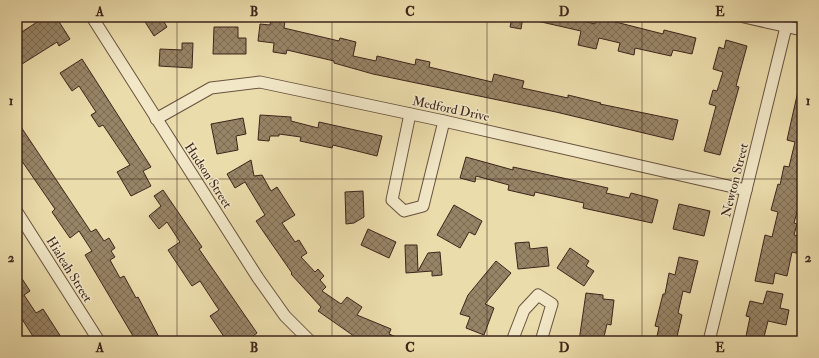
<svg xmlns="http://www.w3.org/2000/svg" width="819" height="358" font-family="'IM FELL Double Pica',serif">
  <defs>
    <pattern id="building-cross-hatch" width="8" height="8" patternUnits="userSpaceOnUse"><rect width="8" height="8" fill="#978466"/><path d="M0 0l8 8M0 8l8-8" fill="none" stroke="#7c6c53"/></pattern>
  </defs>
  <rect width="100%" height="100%" fill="#ebdcab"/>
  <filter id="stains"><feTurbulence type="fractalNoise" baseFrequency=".005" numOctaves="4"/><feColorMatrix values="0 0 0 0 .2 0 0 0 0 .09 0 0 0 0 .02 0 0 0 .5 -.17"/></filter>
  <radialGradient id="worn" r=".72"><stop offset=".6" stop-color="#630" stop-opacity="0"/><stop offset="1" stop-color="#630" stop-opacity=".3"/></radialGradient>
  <g fill="url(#building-cross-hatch)" stroke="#3d241b">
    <path d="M45,17H56L70,39L59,46L57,42L22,64L17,56V35Z"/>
    <path d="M142,17H161L167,27L154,36Z"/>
    <path d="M512,17H523L521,29L510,27Z"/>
    <path d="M538,17H576V19L595,24L596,17L663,34L664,30L696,38L692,54L673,50L671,56L635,48L634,55L618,51L620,43L599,38L596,49L578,45L581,31L537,21Z"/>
    <path d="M271,19L285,20L284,28L339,41L340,38L356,42L353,56L376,61L377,56L415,65L416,59L430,62L429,67L492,82L494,74L524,81L522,88L568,98V95L601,103L600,104L678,120L673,140L556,112L373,74L334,63V61L287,50L286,54L273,52L274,43L258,41L260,24L270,25Z"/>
    <path d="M214,27H238V38H246V54H213Z"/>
    <path d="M726,40L747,46L736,86L739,87L720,155L704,151L716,106L709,104L713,90L717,91L723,72L713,69L719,47L724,49Z"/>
    <path d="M182,43H193L192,68L159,66L160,49L182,50Z"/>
    <path d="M82,59L151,167L143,171L151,186L131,196L117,172L130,165L103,125L99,127L91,115L96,112L79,86L72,91L60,73Z"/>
    <path d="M798,91H802V193L794,223L797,224L794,235L802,237V245L800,254L792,252L787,276L775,273L773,284L755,281L765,235L772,237L778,212L771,210L778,184L780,185L784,166L789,167L795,142L787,140Z"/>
    <path d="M260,115L291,117V121L318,128L319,122L382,136L377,156L333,145L332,148L300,141L301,137L279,134V136H270L269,141L258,140Z"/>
    <path d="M243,118L246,134L236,136L238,150L217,154L211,124Z"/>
    <path d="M17,121L91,232L96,229L104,241L109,238L115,248L111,251L115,257L110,260L120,278L124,276L136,298L138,297L161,341H136L85,255L92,251L79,231L70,238L52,212L55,209L17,154Z"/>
    <path d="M466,157L513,170V167L608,188L606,193L629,198L631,193L658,200L652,223L583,208L584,203L535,192L534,196L508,190L509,185L476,176L475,182L460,178Z"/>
    <path d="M251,160L254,176L262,175L271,191L277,187L295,215L282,223L295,242L299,240L307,253L301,257L315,272L318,269L324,276L320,280L326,287L322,291L341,304L347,297L362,307L357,315L391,329L389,334L406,341H361L318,311L321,307L291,274L292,273L256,221L265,215L245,182L235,188L227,174Z"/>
    <path d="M163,190L202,247L199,249L257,333L246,341H227L210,316L219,310L200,281L192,286L168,250L180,242L167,222L159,229L149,216L161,206L154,196Z"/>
    <path d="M363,191L364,217L354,223L346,224L345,192Z"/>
    <path d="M679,204L710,211L704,236L673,229Z"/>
    <path d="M454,205L482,221L475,235L469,232L460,248L437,235Z"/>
    <path d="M368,229L396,242L389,258L361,245Z"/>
    <path d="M529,242L530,249L547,247L549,266L518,269L515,243Z"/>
    <path d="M405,245H417L418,271L428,253L440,252L442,275L432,276V271L406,273Z"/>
    <path d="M570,248L589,261L586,266L594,271L584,286L557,268Z"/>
    <path d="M679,257L698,261L690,293L683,291L678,313L682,315L676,341H656L659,327L655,326L663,294H665L669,273L675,275Z"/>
    <path d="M496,261L511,273L485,304L494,308L484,335L466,328L470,317L460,314L468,295Z"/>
    <path d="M17,271L30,291L24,295L36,313L43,309L61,337L54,341H36L20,316L17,318Z"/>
    <path d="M767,291L783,294L780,308L789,310L786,325L768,321L763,341H745L750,317L746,316L750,301L763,304Z"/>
    <path d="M586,293L603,295V299L614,300L611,325L607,324L603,341H579Z"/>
  </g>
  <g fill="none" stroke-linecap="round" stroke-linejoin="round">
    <g stroke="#68523f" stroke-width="13">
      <g id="minor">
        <path d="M92,17L258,278L285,316L310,341"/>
        <path d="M744,17L802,30"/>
        <path d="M410,114L392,200L404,211L423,206L444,121"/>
        <path d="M156,119L211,88L260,82L444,121L746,190"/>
        <path d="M17,212L99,341"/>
        <path d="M512,341L524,310L538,295L552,304L541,341"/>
        <path d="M709,341L786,27"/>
      </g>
    </g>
    <use href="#minor" stroke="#f2e8c8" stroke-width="11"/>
  </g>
  <path fill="none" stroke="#3d241b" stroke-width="1" stroke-opacity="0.55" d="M177,17V341M332,17V341M487,17V341M642,17V341M17,179H802"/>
  <g text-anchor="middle" stroke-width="3" stroke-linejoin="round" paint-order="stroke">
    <g font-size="13" fill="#3d241b" stroke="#f2e8c8">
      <text transform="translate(451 108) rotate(12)" y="5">Medford Drive</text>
      <text transform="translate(209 175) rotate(57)" y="5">Hudson Street</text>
      <text transform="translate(734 180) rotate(-76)" y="5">Newton Street</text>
      <text transform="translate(70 269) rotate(58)" y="5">Hialeah Street</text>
    </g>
  </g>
  <rect width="819" height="358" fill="none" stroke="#ebdcab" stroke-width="44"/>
  <rect x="22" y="22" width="775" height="314" fill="none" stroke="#3d241b" stroke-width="1.5"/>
  <g font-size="13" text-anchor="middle" font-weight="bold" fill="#3d241b">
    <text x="100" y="16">A</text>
    <text x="254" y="16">B</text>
    <text x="410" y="16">C</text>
    <text x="564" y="16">D</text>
    <text x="720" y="16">E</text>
    <text x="11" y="105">1</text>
    <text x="808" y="105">1</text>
    <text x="11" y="262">2</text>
    <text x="808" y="262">2</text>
    <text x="100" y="352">A</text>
    <text x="254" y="352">B</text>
    <text x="410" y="352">C</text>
    <text x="564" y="352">D</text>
    <text x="720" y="352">E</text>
  </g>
  <rect width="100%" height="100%" filter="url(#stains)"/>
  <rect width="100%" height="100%" fill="url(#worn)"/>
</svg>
